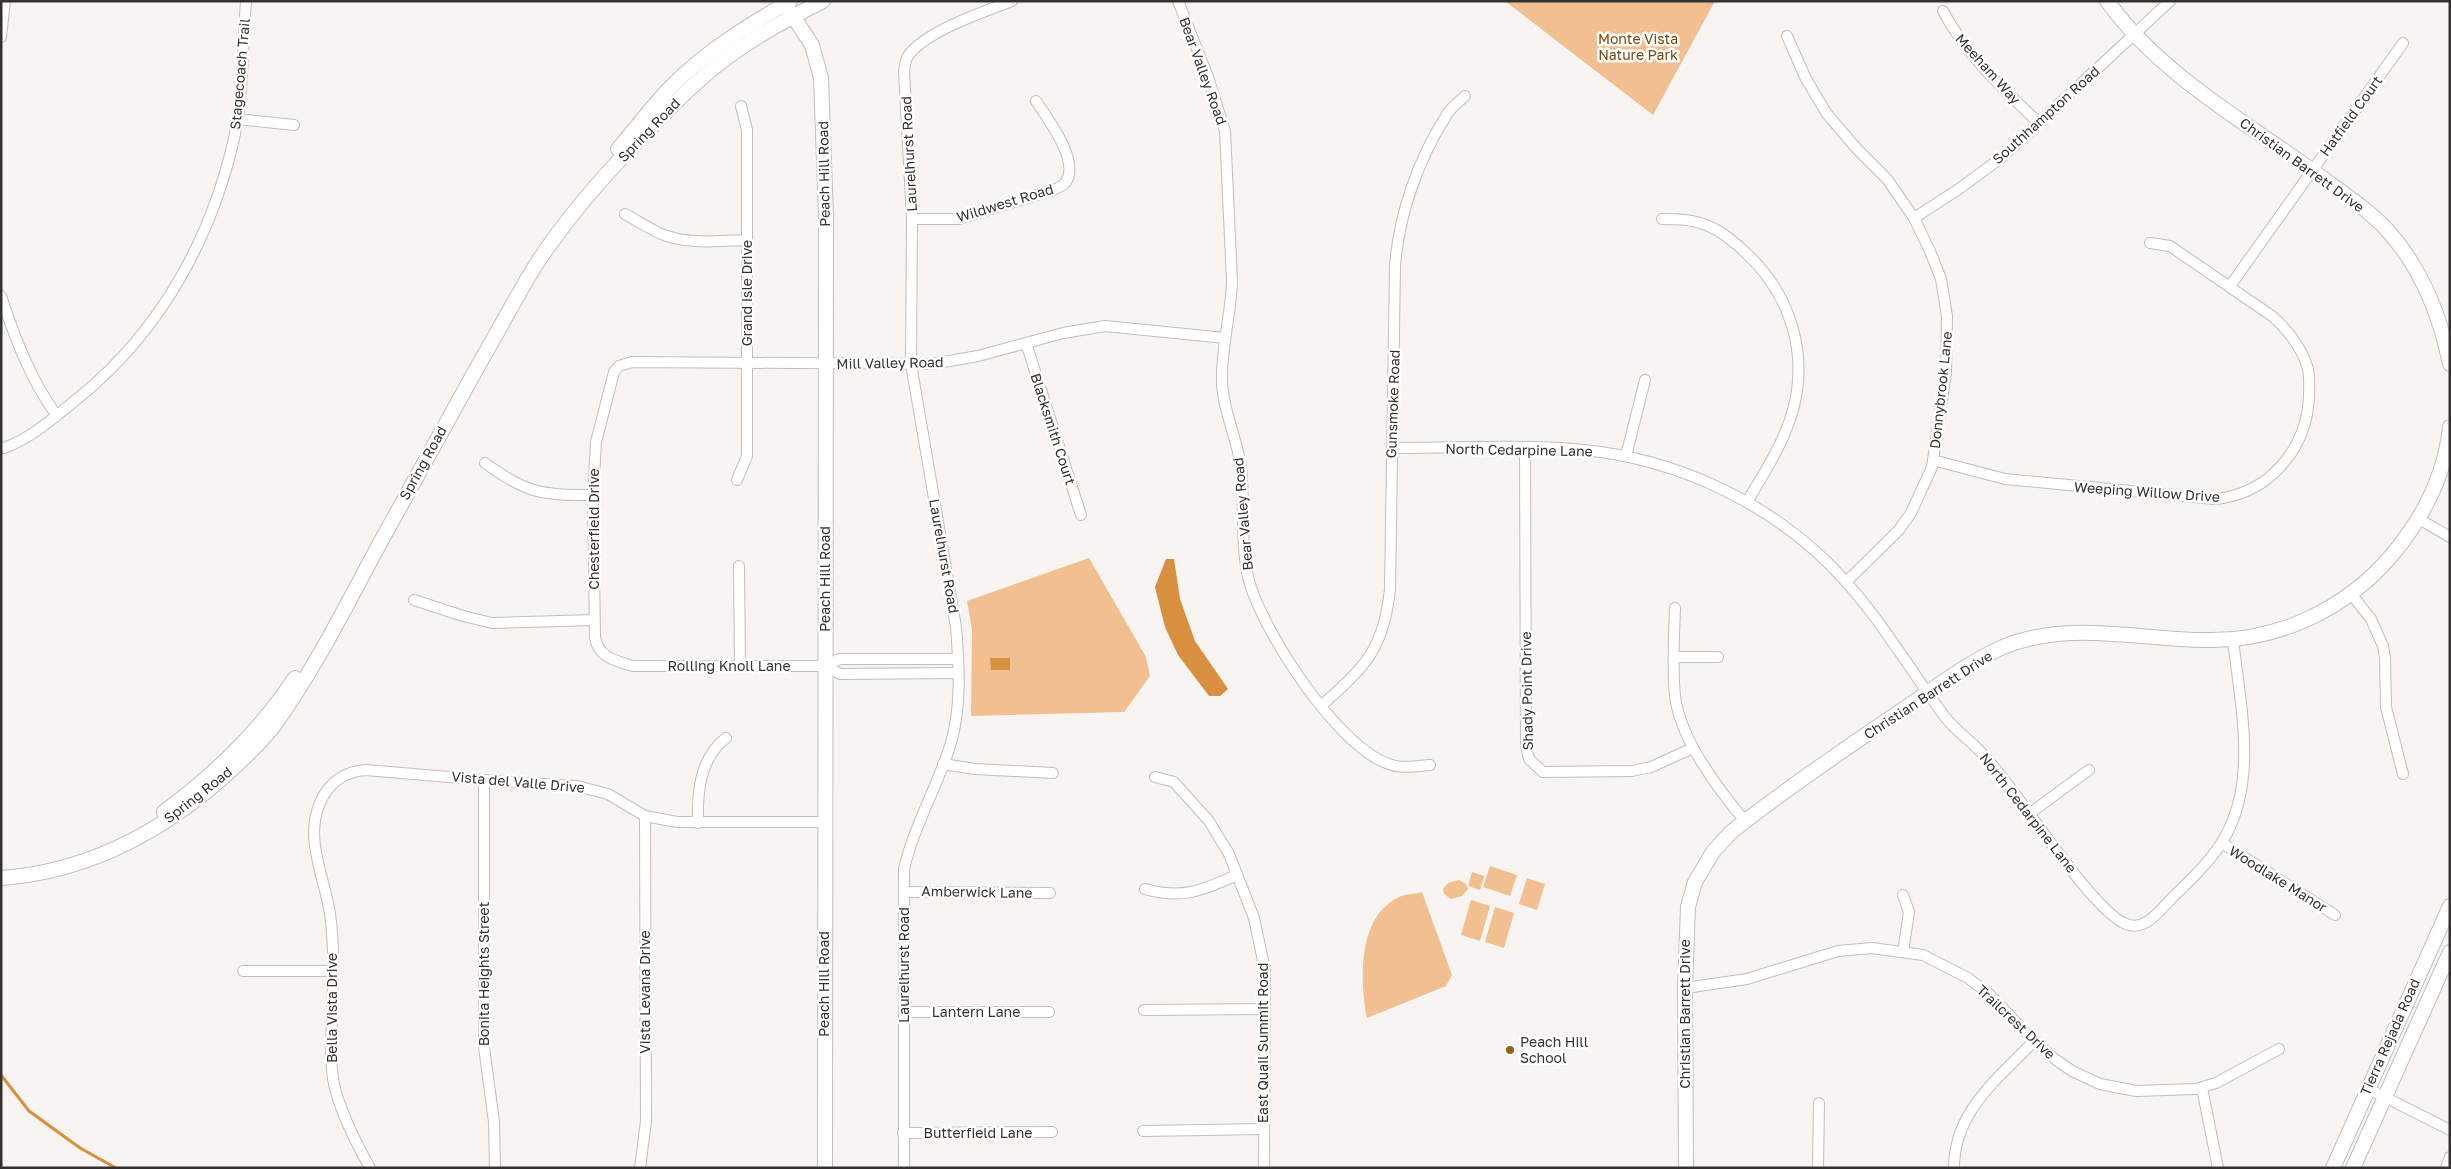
<svg xmlns="http://www.w3.org/2000/svg" width="2451" height="1169" font-family="'Golos Text',sans-serif">
  <rect width="100%" height="100%" fill="#f8f4f1"/>
  <g fill="#f1bf90">
    <path d="M1505,1H1715L1653,115Z"/>
    <path d="M1089,558L1146,657L1150,676L1124,712L971,716L972,630L967,601Z"/>
    <path d="M1490,866L1517,875L1510,896L1483,887Z"/>
    <path d="M1472,872L1484,876L1480,890L1468,886Z"/>
    <path d="M1527,878L1545,884L1537,910L1519,904Z"/>
    <path d="M1459,880L1466,884L1468,889L1462,896L1451,899L1444,894L1443,889L1448,883Z"/>
    <path d="M1422,892L1452,975L1446,986L1367,1018C1360,980 1357,917 1399,897C1405,894 1415,894 1422,892Z"/>
    <path d="M1471,900L1490,906L1480,941L1461,935Z"/>
    <path d="M1495,907L1514,913L1504,948L1485,942Z"/>
  </g>
  <g fill="#d88f40">
    <path d="M1166,559H1174L1180,599L1195,641L1228,689L1220,696H1209L1178,655L1165,627L1155,587Z"/>
    <path d="M990,658H1010V670H991Z"/>
  </g>
  <g fill="none" stroke-linecap="round" stroke-linejoin="round">
    <path stroke="#d88f40" stroke-width="3" d="M1,1075L29,1111L80,1148L116,1168"/>
    <g stroke="#c2bebb" stroke-width="12">
      <g id="street">
        <path d="M1178,1L1208,77L1225,131L1232,281C1231,315 1221,348 1222,382C1223,411 1237,438 1241,467C1245,503 1240,541 1248,577C1260,628 1338,748 1389,764C1401,769 1417,766 1430,765"/>
        <path d="M1943,11C1966,55 2003,89 2039,123"/>
        <path d="M1787,36L1806,79L1827,114L1857,149L1887,179L1914,218L1930,251L1941,279L1947,316L1946,373L1932,467L1911,513L1899,530L1846,582"/>
        <path d="M1,37L5,1"/>
        <path d="M237,119L294,125"/>
        <path d="M625,214C636,220 647,227 659,233C685,245 719,241 747,240"/>
        <path d="M1914,218L1959,189L2001,158L2170,1"/>
        <path d="M912,219H959L1053,190C1058,188 1063,186 1066,182C1080,160 1047,118 1036,101"/>
        <path d="M1662,219C1675,219 1690,219 1703,224C1719,229 1732,240 1744,251C1789,292 1809,351 1793,410C1784,443 1764,473 1747,502"/>
        <path d="M2230,286L2403,43"/>
        <path d="M1,296C15,338 30,379 57,416"/>
        <path d="M1026,343L1081,515"/>
        <path d="M1525,447L1526,746L1529,759L1543,772L1632,771L1651,767L1693,748"/>
        <path d="M4,448C34,437 58,414 82,395C163,328 213,235 235,134C243,93 243,43 246,1"/>
        <path d="M1392,448C1456,448 1521,444 1584,450C1675,459 1764,500 1829,564C1875,609 1907,666 1945,717C1954,729 1967,738 1977,748C1991,762 2002,777 2014,793C2036,821 2096,912 2126,924C2145,932 2160,910 2172,898C2189,881 2207,865 2220,845C2260,785 2240,706 2233,639"/>
        <path d="M1626,456L1645,380"/>
        <path d="M1933,460L2005,479L2215,499C2269,494 2307,449 2309,396C2309,387 2310,378 2308,369C2302,348 2288,330 2272,316L2170,246L2150,243"/>
        <path d="M485,463C526,493 543,496 593,495"/>
        <path d="M737,480L747,456V130L741,106"/>
        <path d="M2419,519L2450,537"/>
        <path d="M739,566L740,666"/>
        <path d="M2351,594L2371,619L2383,646L2385,658L2386,707L2403,774"/>
        <path d="M414,600L463,616L492,623L594,620"/>
        <path d="M1675,608C1674,637 1672,667 1675,696C1680,739 1718,789 1745,821"/>
        <path d="M1674,657H1718"/>
        <path d="M958,659H839L826,666H633C616,661 599,658 595,638L593,495L596,442L614,372L619,366L632,362L932,364L978,356L1063,333L1105,326L1225,338"/>
        <path d="M826,666L840,674L958,673"/>
        <path d="M1322,705C1365,667 1384,649 1390,589L1395,266C1399,214 1418,160 1446,116C1450,108 1459,102 1465,96"/>
        <path d="M943,764L975,769L1053,773"/>
        <path d="M1155,777L1174,782L1209,821L1229,854L1254,918L1265,970L1264,1168"/>
        <path d="M484,780V1047L494,1122L495,1168"/>
        <path d="M2029,814L2089,770"/>
        <path d="M698,823C697,792 700,758 726,738"/>
        <path d="M2222,843L2335,915"/>
        <path d="M1145,889C1182,900 1203,890 1237,875"/>
        <path d="M905,892L1050,893"/>
        <path d="M1903,952L1909,912L1903,895"/>
        <path d="M243,971H333"/>
        <path d="M1685,988L1747,979L1838,951L1872,948L1923,955L1968,978L1989,994L2034,1041L2055,1059L2072,1071L2100,1084L2136,1091L2196,1089L2216,1083L2279,1049"/>
        <path d="M1144,1010L1265,1009"/>
        <path d="M904,1012H1049"/>
        <path d="M2202,1088L2218,1168"/>
        <path d="M2367,1088L2450,1130"/>
        <path d="M1143,1131L1264,1129"/>
        <path d="M903,1133L1052,1132"/>
        <path d="M370,1168C356,1143 340,1112 334,1084C330,1063 331,1042 332,1020C333,985 335,949 330,914C325,878 304,839 320,803C328,783 345,771 366,770L507,782L577,786L608,794L645,816L677,822H824"/>
        <path d="M640,1168L646,1121L645,816"/>
        <path d="M904,1168V869C914,826 937,787 950,746C962,708 959,666 956,627L911,364L912,219L904,71C905,66 905,61 908,56C924,32 985,11 1012,1"/>
        <path d="M1818,1168L1819,1103"/>
        <path d="M1954,1168C1954,1111 1998,1079 2034,1041"/>
        <path d="M2446,1168L2450,1157"/>
      </g>
    </g>
    <g stroke="#c2bebb" stroke-width="16">
      <g id="secondary">
        <path d="M2107,1C2162,76 2243,120 2317,174C2341,192 2368,209 2388,231C2422,269 2440,315 2450,364"/>
        <path d="M789,10L812,45L821,78L826,217L825,1168"/>
        <path d="M618,149C635,130 650,109 667,91C703,53 746,27 790,1"/>
        <path d="M164,812C216,773 259,732 295,678"/>
        <path d="M1,878C84,872 158,834 220,780C238,764 258,746 273,727C315,669 346,606 380,543C414,481 448,419 483,357C502,325 519,291 539,260C566,220 597,183 631,148C652,126 674,103 697,82C734,48 779,23 823,1"/>
        <path d="M1686,1168L1685,988L1688,907L1695,882L1713,852L1730,833C1787,788 1848,747 1908,706C1939,685 1969,662 2003,647C2071,619 2141,641 2212,640C2281,640 2347,608 2392,555C2423,518 2445,475 2450,427"/>
        <path d="M2333,1168L2450,906"/>
        <path d="M2353,1168L2450,952"/>
      </g>
    </g>
    <use href="#street" stroke="#fff" stroke-width="10"/>
    <use href="#secondary" stroke="#fff" stroke-width="14"/>
  </g>
  <circle fill="#975d1a" stroke="#fff" stroke-width="2" cx="1510" cy="1050" r="5"/>
  <g text-anchor="middle" stroke-width="5" stroke-linejoin="round" paint-order="stroke">
    <g font-size="14" fill="#79480b" stroke="#fff">
      <text x="1638" y="44">Monte Vista<tspan x="1638" dy="16">Nature Park</tspan></text>
    </g>
    <g font-size="14" fill="#333231" stroke="#fff">
      <text transform="translate(1988 69) rotate(48)" y="5">Meeham Way</text>
      <text transform="translate(1203 71) rotate(70)" y="5">Bear Valley Road</text>
      <text transform="translate(240 74) rotate(-85)" y="5">Stagecoach Trail</text>
      <text transform="translate(2046 115) rotate(-42)" y="5">Southhampton Road</text>
      <text transform="translate(2351 116) rotate(-54)" y="5">Hatfield Court</text>
      <text transform="translate(649 130) rotate(-46)" y="5">Spring Road</text>
      <text transform="translate(909 154) rotate(-93)" y="5">Laurelhurst Road</text>
      <text transform="translate(2302 165) rotate(36)" y="5">Christian Barrett Drive</text>
      <text transform="translate(824 174) rotate(-91)" y="5">Peach Hill Road</text>
      <text transform="translate(1005 203) rotate(-17)" y="5">Wildwest Road</text>
      <text transform="translate(747 293) rotate(-90)" y="5">Grand Isle Drive</text>
      <text transform="translate(890 363) rotate(-1)" y="5">Mill Valley Road</text>
      <text transform="translate(1941 390) rotate(-84)" y="5">Donnybrook Lane</text>
      <text transform="translate(1393 404) rotate(-88)" y="5">Gunsmoke Road</text>
      <text transform="translate(1053 429) rotate(72)" y="5">Blacksmith Court</text>
      <text transform="translate(1519 450) rotate(1)" y="5">North Cedarpine Lane</text>
      <text transform="translate(423 463) rotate(-61)" y="5">Spring Road</text>
      <text transform="translate(2147 492) rotate(4)" y="5">Weeping Willow Drive</text>
      <text transform="translate(1243 514) rotate(-95)" y="5">Bear Valley Road</text>
      <text transform="translate(594 529) rotate(-90)" y="5">Chesterfield Drive</text>
      <text transform="translate(944 556) rotate(80)" y="5">Laurelhurst Road</text>
      <text transform="translate(825 579) rotate(-90)" y="5">Peach Hill Road</text>
      <text x="729" y="671">Rolling Knoll Lane</text>
      <text transform="translate(1527 691) rotate(-91)" y="5">Shady Point Drive</text>
      <text transform="translate(1928 695) rotate(-33)" y="5">Christian Barrett Drive</text>
      <text transform="translate(518 782) rotate(5)" y="5">Vista del Valle Drive</text>
      <text transform="translate(198 795) rotate(-38)" y="5">Spring Road</text>
      <text transform="translate(2028 813) rotate(52)" y="5">North Cedarpine Lane</text>
      <text transform="translate(2278 879) rotate(32)" y="5">Woodlake Manor</text>
      <text transform="translate(977 892) rotate(1)" y="5">Amberwick Lane</text>
      <text transform="translate(904 965) rotate(-90)" y="5">Laurelhurst Road</text>
      <text transform="translate(484 974) rotate(-90)" y="5">Bonita Heights Street</text>
      <text transform="translate(824 984) rotate(-90)" y="5">Peach Hill Road</text>
      <text transform="translate(645 992) rotate(-90)" y="5">Vista Levana Drive</text>
      <text transform="translate(332 1008) rotate(-90)" y="5">Bella Vista Drive</text>
      <text x="976" y="1017">Lantern Lane</text>
      <text transform="translate(1685 1014) rotate(-90)" y="5">Christian Barrett Drive</text>
      <text transform="translate(2016 1022) rotate(43)" y="5">Trailcrest Drive</text>
      <text transform="translate(2390 1037) rotate(-66)" y="5">Tierra Rejada Road</text>
      <text transform="translate(1263 1043) rotate(-90)" y="5">East Quail Summit Road</text>
      <text x="978" y="1138">Butterfield Lane</text>
    </g>
    <g font-size="14" fill="#333231" stroke="#fff" text-anchor="start">
      <text x="1520" y="1047">Peach Hill<tspan x="1520" dy="16">School</tspan></text>
    </g>
  </g>
  <rect width="2451" height="1169" fill="none" stroke="#333231" stroke-width="5"/>
</svg>
